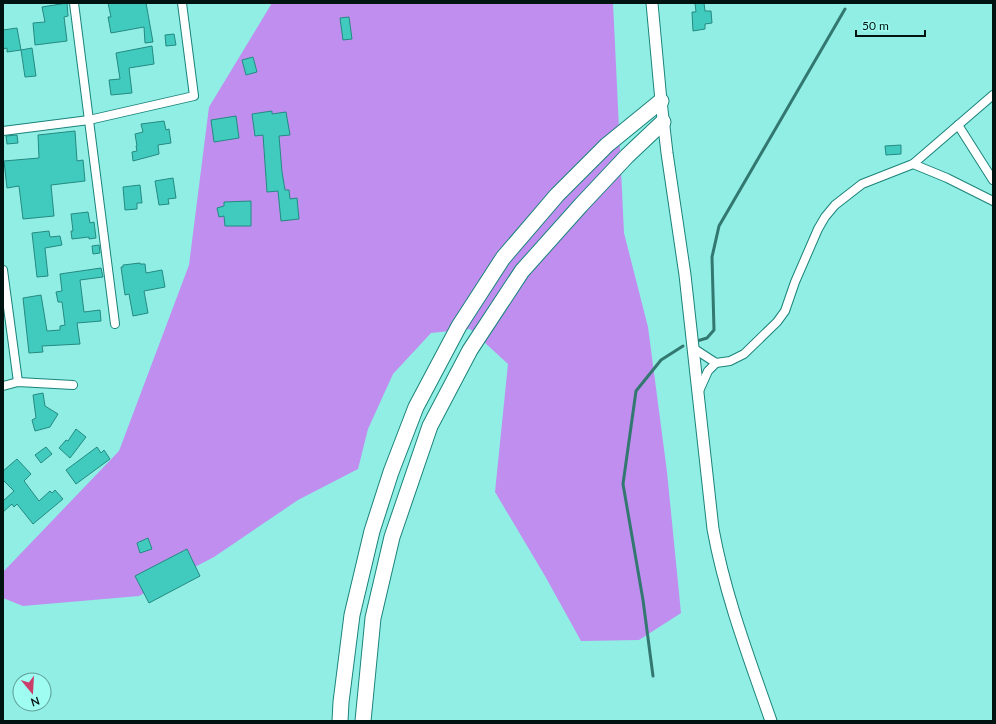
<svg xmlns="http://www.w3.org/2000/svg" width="996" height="724" font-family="Lato,sans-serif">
  <rect width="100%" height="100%" fill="#91eee4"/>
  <path fill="#bf8eef" d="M272,3H613L624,233L648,327L667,472L681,613L639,640L581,641L545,576L495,492L508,364L470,329L431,333L393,374L368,429L358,469L298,500L214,557L139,596L23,606L3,598V572L119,451L189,265L209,107Z"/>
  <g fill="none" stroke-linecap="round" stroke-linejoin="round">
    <g stroke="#327871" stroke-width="3">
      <path d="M697,341L707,338L714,330L712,257L719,226L845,9"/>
      <path d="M653,676L643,600L623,484L636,391L661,360L683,346"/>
    </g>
  </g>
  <g fill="#41cbbf" stroke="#248a81">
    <path d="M67,3L68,16L64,17L67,41L35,45L33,23L45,22L42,7Z"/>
    <path d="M108,3H146L153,42L145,43L144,27L111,33L108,17H111Z"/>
    <path d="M695,3H704L705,11H711L712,23L705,24V29L693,31L692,12H696Z"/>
    <path d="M349,17L352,39L343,40L340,18Z"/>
    <path d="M17,28L21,50L7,52V48L3,49V30Z"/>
    <path d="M174,34L176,45L166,46L165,35Z"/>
    <path d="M152,46L154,64L129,68L132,93L111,95L109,80L120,79L116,53Z"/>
    <path d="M32,48L36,76L25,77L21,50Z"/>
    <path d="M253,57L257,72L246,75L242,60Z"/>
    <path d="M272,111V114L286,112L290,135L279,136L282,172L285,190H289L290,199L297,198L299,219L281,221L278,191L267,192L263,135L255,136L252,114Z"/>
    <path d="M236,116L239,138L214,142L211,120Z"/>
    <path d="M164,121L166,130L169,129L171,143L158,145L159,154L133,161L132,152L137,151L136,146H137L135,134L143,132L141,124Z"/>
    <path d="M75,131L77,161L83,160L85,181L51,185L54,216L23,219L19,186L7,188L4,161L39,158L38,135Z"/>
    <path d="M17,135L18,143L7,144L6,136Z"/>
    <path d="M901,145V154L886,155L885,146Z"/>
    <path d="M173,178L176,198L168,199L169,204L159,205L155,181Z"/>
    <path d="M140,185L142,203H137V209L125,210L123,187Z"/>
    <path d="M251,201V226H225L224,216L219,217L217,208L224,206V202Z"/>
    <path d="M88,212L90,223L94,222L96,238L89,239V237L72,239L71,231H73L71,214Z"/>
    <path d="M49,231L50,237L60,236L62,245L45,248L48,276L37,277L32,233Z"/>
    <path d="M99,245L100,253L93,254L92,246Z"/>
    <path d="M140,263V264H145L146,273L162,270L165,287L144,291L148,313L133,316L129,294L125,295L121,267H123V265Z"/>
    <path d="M101,268L103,277L80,280L84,312L100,310L101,321L77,323L80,344L42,346L43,352L29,353L23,298L41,295L47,331L60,330V326L65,325L62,302H58L56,292L62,291L60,274Z"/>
    <path d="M43,393L45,406L58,414L50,427L35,431L32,420L36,418L33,395Z"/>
    <path d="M76,429L86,437L70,458L59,448L66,440L68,441Z"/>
    <path d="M46,447L52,454L41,463L35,455Z"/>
    <path d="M97,447L101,453L104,450L110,459L76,484L66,470Z"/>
    <path d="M17,459L31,474L24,481L39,501L50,491L52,493L55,490L63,499L33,524L17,504L14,507L12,504L3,512V501L14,491L3,480V471Z"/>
    <path d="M148,538L152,549L140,553L137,543Z"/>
    <path d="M187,549L200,576L149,603L135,576Z"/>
  </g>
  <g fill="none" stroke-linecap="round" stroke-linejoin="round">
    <g stroke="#1a837a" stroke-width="10">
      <g id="street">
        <path d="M74,3L115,324"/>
        <path d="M958,125L993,180"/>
        <path d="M3,131L89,120L194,96L182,3"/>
        <path d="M913,164L947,178L993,201"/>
        <path d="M3,270L18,382"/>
        <path d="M693,348L716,363L730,361L744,354L777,322L785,311L795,282L818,229L825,217L835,205L862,184L913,164L993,95"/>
        <path d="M3,386L18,382L73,385"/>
        <path d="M699,391L708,371L716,363"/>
      </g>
    </g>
    <g stroke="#1a837a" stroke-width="13">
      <path id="secondary" d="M652,3L661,101L667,153L685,275L713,529C725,595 749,658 771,721"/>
    </g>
    <g stroke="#1a837a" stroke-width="17">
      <g id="highway">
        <path d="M340,721L341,702L352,615L372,531L391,472L416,407L459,326L503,258L557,195L607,145L661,101"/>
        <path d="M363,721L373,618L392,537L430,426L470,350L522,271L581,205L627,156L663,122"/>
      </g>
    </g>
    <use href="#street" stroke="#fff" stroke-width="8"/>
    <use href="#secondary" stroke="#fff" stroke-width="11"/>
    <use href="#highway" stroke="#fff" stroke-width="15"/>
  </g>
  <rect width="996" height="724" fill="none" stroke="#011311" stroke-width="8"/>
  <g transform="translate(32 692) rotate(162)"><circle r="19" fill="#9ffcf1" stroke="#609f97"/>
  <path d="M0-3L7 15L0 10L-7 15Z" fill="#cc3e69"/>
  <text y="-6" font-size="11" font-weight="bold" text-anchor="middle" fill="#011311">N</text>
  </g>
  <path d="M856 30v6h69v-6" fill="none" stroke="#011311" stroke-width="2"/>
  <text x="862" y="30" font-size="12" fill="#011311" stroke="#9ffcf1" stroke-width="3" paint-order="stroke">50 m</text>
</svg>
